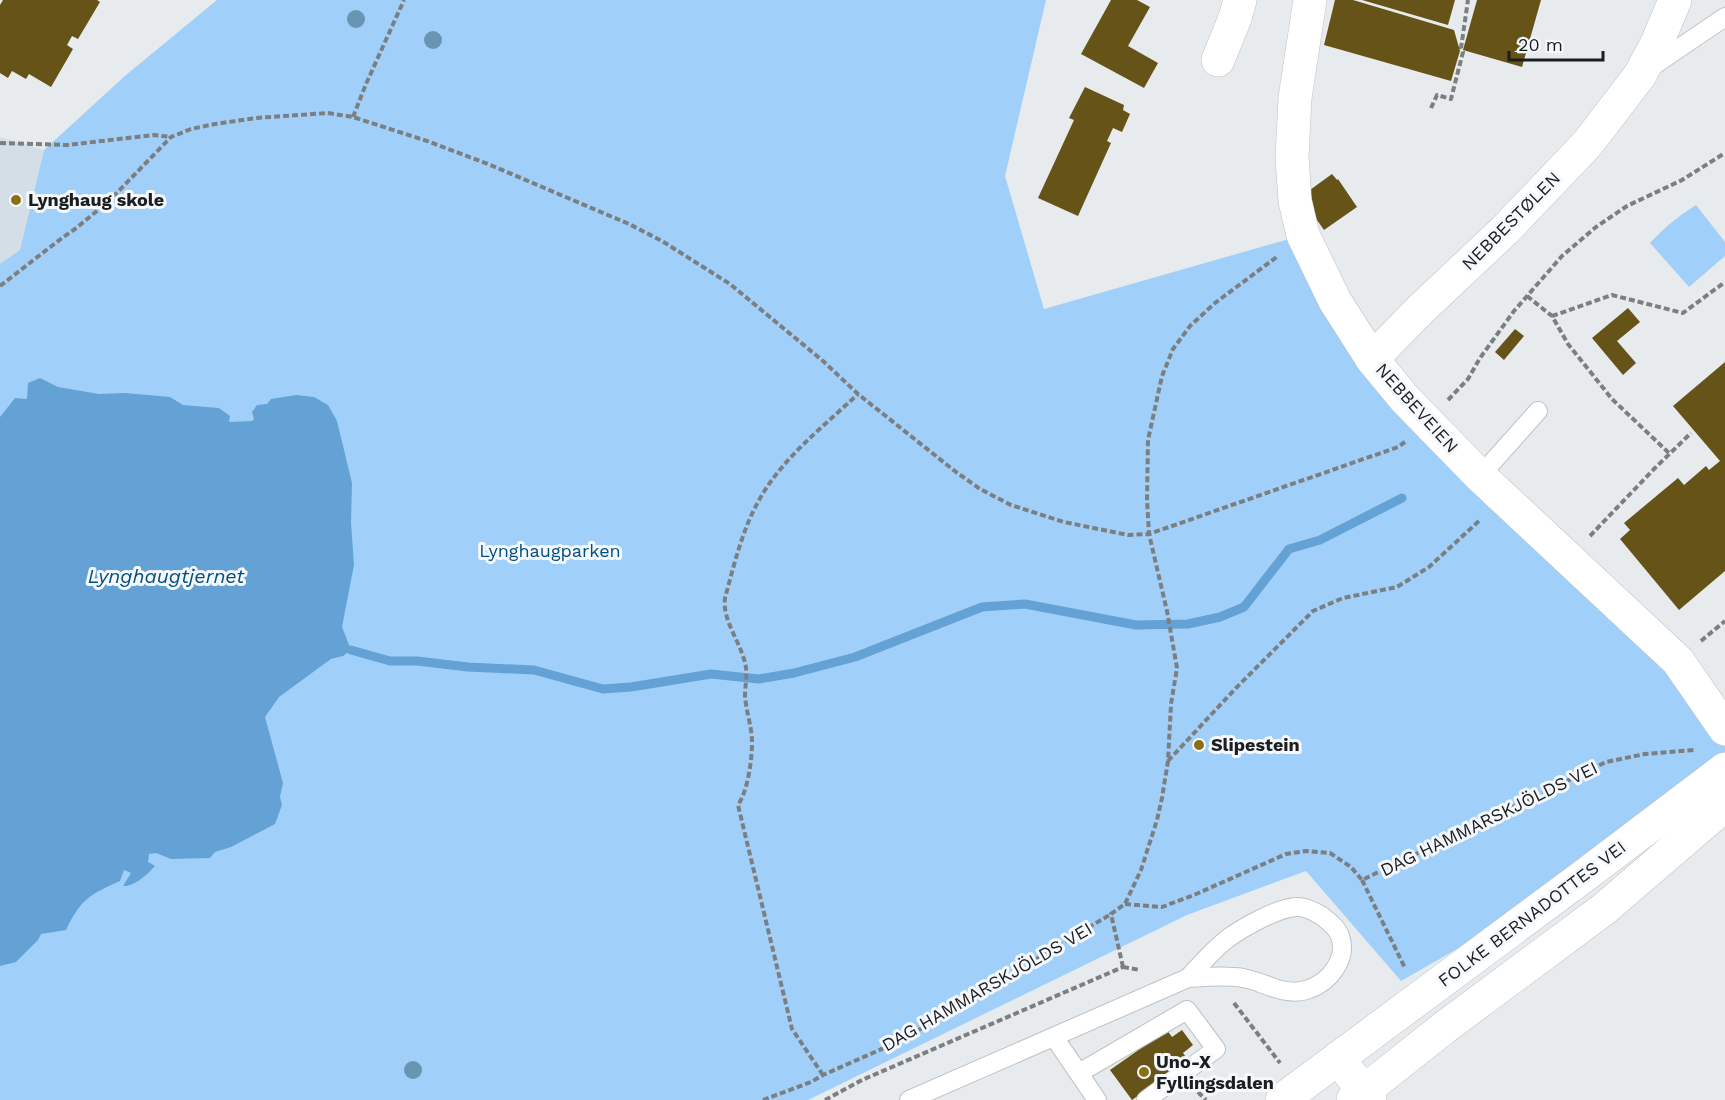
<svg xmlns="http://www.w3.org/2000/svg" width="1725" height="1100" font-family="'Work Sans',sans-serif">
  <rect width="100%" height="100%" fill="#e7ebee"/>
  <path fill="#d4dee6" d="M0,137L44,150L20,251L0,264Z"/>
  <g fill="#a0d0fa">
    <path d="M217,0H1046L1005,176L1044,309L1303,235L1335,301L1725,729V769L1581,878L1401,981L1306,871L1187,915L808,1100H0V264L20,250L44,150L126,75Z"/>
    <path d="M1696,205L1725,242V256L1689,287L1650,243C1664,228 1678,216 1696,205Z"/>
  </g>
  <path fill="#64a2d5" d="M40,378L58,387L99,394L125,393L170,397L183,405L219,408L230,416L229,422L252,421L254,419L252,412L257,405L267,404L271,399L296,395L314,397L328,405L337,421L352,483L351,523L354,565L342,627L351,650L343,656L331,659L279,697L265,717L283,783L280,797L282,805L275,824L231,847L215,852L210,858L171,859L156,853L149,854L148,862L155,866C148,874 134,887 123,886L131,873L124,870L120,881C89,895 81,899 66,930L41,934L38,940L16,962L0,966V417L15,398L27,399L28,383Z"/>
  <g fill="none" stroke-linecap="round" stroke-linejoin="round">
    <path stroke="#64a2d5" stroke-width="9" d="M351,650L390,661H417L468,667L534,670L603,689L631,687L711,674L759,679L794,673L855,657L982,607L1025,604L1136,625L1188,624L1220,617L1244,607L1289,549L1320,540L1402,498"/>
  </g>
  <g fill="#655317">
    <path d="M3,0H97L100,2L78,39L72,36L67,45L73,49L51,87L29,74L26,79L12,71L8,78L0,73V5Z"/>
    <path d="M1111,0H1137L1150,7L1128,46L1158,63L1144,88L1081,54Z"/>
    <path d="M1335,0H1353L1454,30L1460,51L1451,81L1324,45Z"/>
    <path d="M1362,0H1455L1448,25Z"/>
    <path d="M1477,0H1541L1522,67L1463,50Z"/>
    <path d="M1085,87L1124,105L1123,110L1130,114L1122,132L1113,128L1107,141L1111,143L1078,216L1038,198L1074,120L1069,118Z"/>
    <path d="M1332,174L1337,180L1338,179L1357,207L1324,230L1305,203L1303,195Z"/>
    <path d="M1628,308L1640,322L1617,341L1636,363L1623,375L1592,338Z"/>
    <path d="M1515,329L1524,336L1504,360L1495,352Z"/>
    <path d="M1725,362V571L1679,610L1620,539L1630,530L1624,523L1678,478L1684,485L1706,466L1709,470L1720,461L1673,406Z"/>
    <path d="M1167,1030L1172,1037L1182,1030L1193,1045L1183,1053L1188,1060L1132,1100L1110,1070Z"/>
  </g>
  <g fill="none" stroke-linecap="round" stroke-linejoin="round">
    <g stroke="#bfc2c5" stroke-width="20">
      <g id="service">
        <path d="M1650,68L1725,17"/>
        <path d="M1480,476L1538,411"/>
        <path d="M1054,1037L1097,1100"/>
        <path d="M1079,1073L1187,1010L1216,1049L1146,1100"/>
        <path d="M909,1100L1188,978C1206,977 1224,975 1243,978C1265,982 1286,998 1309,989C1330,982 1348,958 1340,936C1337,927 1328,921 1322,916C1314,911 1305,906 1296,907C1277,908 1242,928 1227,939C1213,950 1200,965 1188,978"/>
      </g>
    </g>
    <g stroke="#bfc2c5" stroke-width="34">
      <g id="minor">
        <path d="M1310,0L1295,98L1292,157L1295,201L1303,235L1335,301L1372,359L1405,399L1480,476L1678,661L1725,729"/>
        <path d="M1218,60L1235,18L1240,0"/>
        <path d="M1372,359L1420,310L1505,230L1588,143L1640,75L1657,43L1675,0"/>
      </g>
    </g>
    <g stroke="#bfc2c5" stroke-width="34">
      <path id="secondary" d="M1338,1058L1370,1100"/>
    </g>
    <g stroke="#bfc2c5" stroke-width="34">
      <g id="primary">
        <path d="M1282,1100L1581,878L1725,769"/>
        <path d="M1353,1100L1445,1027L1604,909L1725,805"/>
      </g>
    </g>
    <g stroke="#7c7f81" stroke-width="4" stroke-dasharray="6 3" stroke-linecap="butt">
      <path d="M1431,108L1437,95L1451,99L1463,52L1461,48L1468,0"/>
      <path d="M353,117L366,84L404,0"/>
      <path d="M0,143L67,145L154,135L171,137"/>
      <path d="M0,286L62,238L75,229L109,201L171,137L191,129L215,124L256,118L328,113L353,117L427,141L488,164L629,224L662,241L730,284L823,361L858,394L956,472L980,489L1011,505L1064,522L1128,535L1149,534L1398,447L1405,442"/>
      <path d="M1527,296L1552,316L1568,344L1612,399L1670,454"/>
      <path d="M1552,316L1612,295L1683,313L1725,282"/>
      <path d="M1448,400L1468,379L1480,358L1514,311L1562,256L1596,227L1627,206L1682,180L1725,153"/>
      <path d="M1590,536L1655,468L1691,433"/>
      <path d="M1701,641L1725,621"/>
      <path d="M1168,761L1236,688L1313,611L1343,598L1397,587L1429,567L1480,520"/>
      <path d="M1362,880L1405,968"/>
      <path d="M1125,904L1162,907L1194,895L1286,854L1306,851L1330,853L1351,867L1362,880L1606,762L1645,754L1694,750"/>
      <path d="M1123,967L1111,914L1125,904L1141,870L1157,820L1162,798L1168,761L1171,704L1177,668L1167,611L1149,534L1147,500L1148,440L1162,376L1173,349L1190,326L1215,303L1278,256"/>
      <path d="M1123,967L1140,970"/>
      <path d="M1234,1003L1280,1063"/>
      <path d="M823,1075L792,1029L738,805C748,790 752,760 752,742C752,727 746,711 745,696C745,685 748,674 745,663C740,641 722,620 725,598C734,565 742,531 758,502C781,459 823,427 858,394"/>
      <path d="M1198,1092L1206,1100"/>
      <path d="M763,1100L811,1082L823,1075L902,1040L1111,914"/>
      <path d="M825,1100L862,1080L1123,967"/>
    </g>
    <use href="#service" stroke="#fff" stroke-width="18"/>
    <use href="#minor" stroke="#fff" stroke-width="33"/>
    <use href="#secondary" stroke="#fff" stroke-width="33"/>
    <use href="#primary" stroke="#fff" stroke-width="33"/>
  </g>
  <g fill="#6895b1">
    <circle cx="356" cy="19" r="9"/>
    <circle cx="433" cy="40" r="9"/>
    <circle cx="413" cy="1070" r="9"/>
  </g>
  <g fill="#8a7011" stroke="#f5f8fc" stroke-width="2">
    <circle cx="16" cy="200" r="6"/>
    <circle cx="1199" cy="745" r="6"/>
    <circle cx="1144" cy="1072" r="6"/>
  </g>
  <g text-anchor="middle" stroke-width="6" stroke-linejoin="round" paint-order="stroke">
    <g font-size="18" font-weight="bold" fill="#1c1d1e" stroke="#f5f8fc" text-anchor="start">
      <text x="28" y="206">Lynghaug skole</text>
      <text x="1211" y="751">Slipestein</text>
      <text x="1156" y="1068">Uno-X<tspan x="1156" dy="21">Fyllingsdalen</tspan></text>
    </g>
    <g font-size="18" fill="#1c1d1e" stroke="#f5f8fc">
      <text transform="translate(1511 221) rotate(-45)" y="6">NEBBESTØLEN</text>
      <text transform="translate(1417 408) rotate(48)" y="6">NEBBEVEIEN</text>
      <text transform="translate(1489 819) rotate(-26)" y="6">DAG HAMMARSKJÖLDS VEI</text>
      <text transform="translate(1532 914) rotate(-37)" y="6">FOLKE BERNADOTTES VEI</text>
      <text transform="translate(987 987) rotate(-30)" y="6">DAG HAMMARSKJÖLDS VEI</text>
    </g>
    <g font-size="18" fill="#004f7f" stroke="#f5f8fc">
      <text x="550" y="557">Lynghaugparken</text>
    </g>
    <g font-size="20" font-style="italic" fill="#004f7f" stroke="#f5f8fc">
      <text x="166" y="583">Lynghaugtjernet</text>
    </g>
  </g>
  <path d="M1509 51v9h94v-9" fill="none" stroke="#1c1d1e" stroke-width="3"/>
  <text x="1518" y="51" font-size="18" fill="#1c1d1e" stroke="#f5f8fc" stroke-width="4.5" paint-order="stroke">20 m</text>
</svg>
